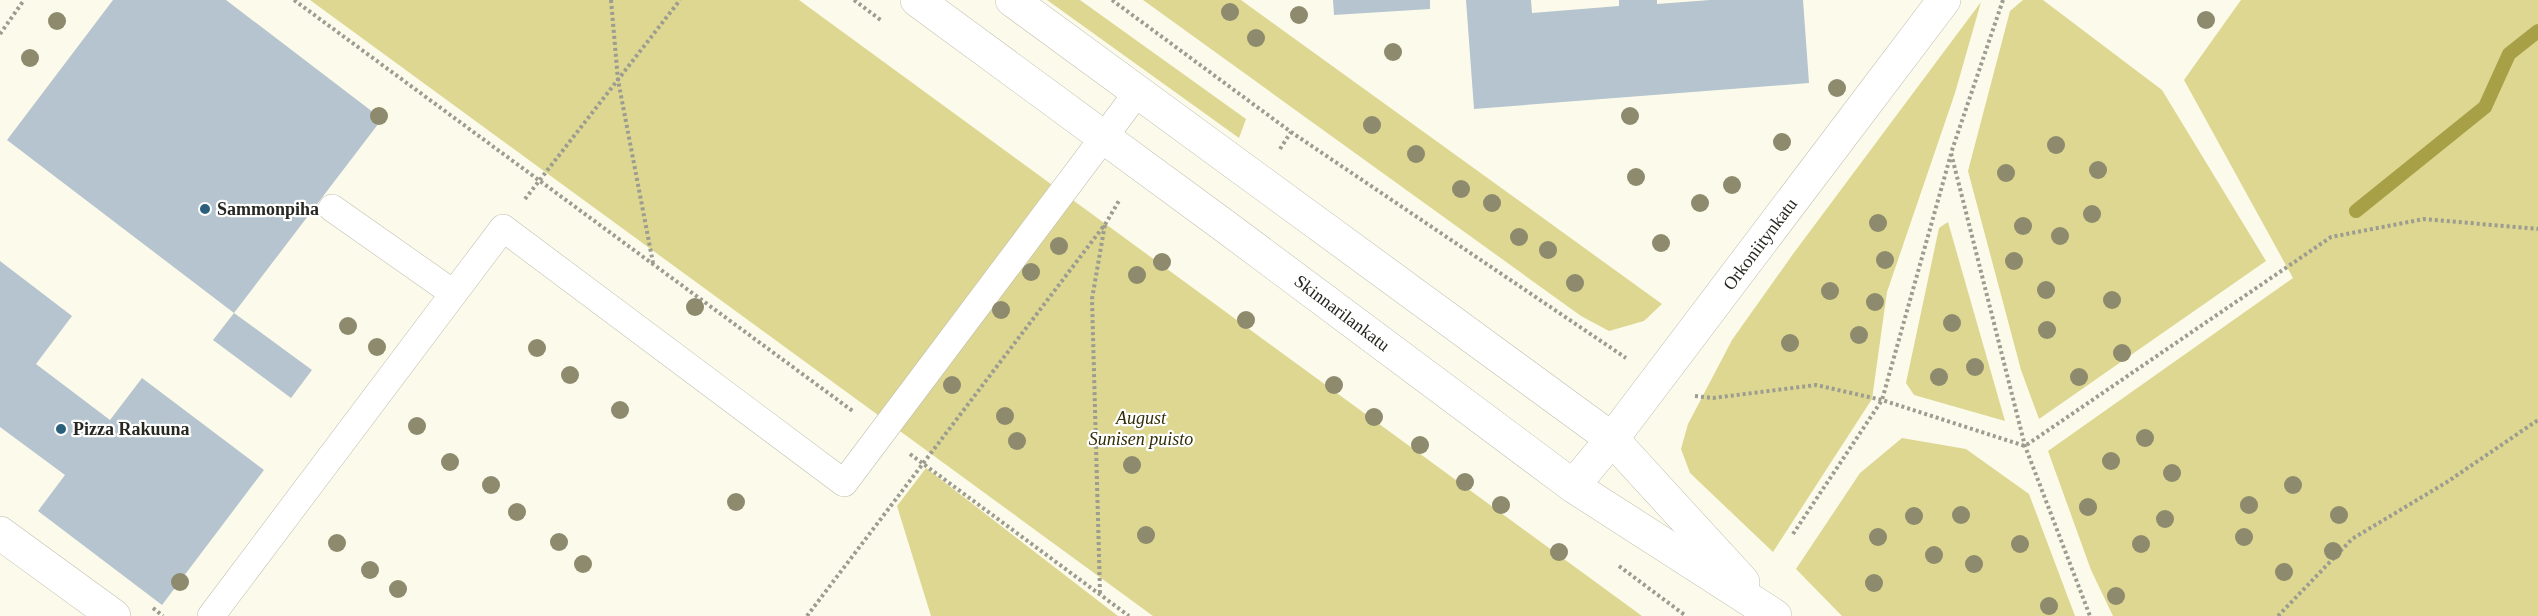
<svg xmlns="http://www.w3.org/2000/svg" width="2538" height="616" font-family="'Times New Roman',serif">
  <rect width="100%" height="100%" fill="#fcfbeb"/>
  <g fill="#ddd792">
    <path d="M310,0H799L1642,616H1153Z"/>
    <path d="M1047,0H1080L1246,119L1239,138Z"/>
    <path d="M1143,0H1241L1662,304L1644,321L1609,331L1581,316Z"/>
    <path d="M2023,0H2043L2162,90L2266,261L2039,419L2021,370L1968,171L2010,11Z"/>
    <path d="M2241,0H2538V616H2113L2091,570L2048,451L2293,278L2184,80Z"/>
    <path d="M1981,2L1955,93L1887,292L1872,399L1773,552L1690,473L1681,449L1688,424L1732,340L1793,254Z"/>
    <path d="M1948,222L2005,421L1914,395L1906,383L1939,228Z"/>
    <path d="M1902,438L1966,449L2029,494L2075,616H1842L1796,569L1860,473Z"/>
    <path d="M926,468L1118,616H931L897,506Z"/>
  </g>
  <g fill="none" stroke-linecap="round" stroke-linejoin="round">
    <path stroke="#a8a046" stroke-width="14" d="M2356,211L2485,107L2509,54L2538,31"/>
  </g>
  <g fill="#b5c4ce">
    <path d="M113,0H226L382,119L234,313L312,370L291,398L213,340L234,313L7,140Z"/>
    <path d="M1333,0H1430V9L1334,15Z"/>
    <path d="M1466,0H1531L1532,13L1619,6V0H1657V4L1710,0H1803L1809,83L1474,109Z"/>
    <path d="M0,261L72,316L36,364L110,420L142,378L264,470L162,605L38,511L65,475L0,427Z"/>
  </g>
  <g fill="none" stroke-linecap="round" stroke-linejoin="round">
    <g stroke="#bfbeae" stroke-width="28">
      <g id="lane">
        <path d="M332,208L453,293"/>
        <path d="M211,616L503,228L844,483L1137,93"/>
      </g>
    </g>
    <g stroke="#bfbeae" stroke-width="34">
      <g id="street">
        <path d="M1573,486L1612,439L1944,0"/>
        <path d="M0,533L114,616"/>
      </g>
    </g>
    <g stroke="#bfbeae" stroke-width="34">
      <g id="secondary">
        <path d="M917,0L1226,227L1573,486L1775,616"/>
        <path d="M1012,0L1612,439L1743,582"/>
      </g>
    </g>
    <g stroke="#9c9c90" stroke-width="4" stroke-dasharray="3 3" stroke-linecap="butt">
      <path d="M294,0L854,412"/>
      <path d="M611,0L618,80L653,263"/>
      <path d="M854,0L882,21"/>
      <path d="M1112,0L1291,132L1626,358"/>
      <path d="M2003,0L1951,153L2025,446L2090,616"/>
      <path d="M0,34L24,0"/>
      <path d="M1280,149L1291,132"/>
      <path d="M525,199L680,0"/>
      <path d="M1695,396L1713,398L1816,385L1882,400L2025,446L2331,237L2424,219L2538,229"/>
      <path d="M910,454L1129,616"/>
      <path d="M1793,534L1882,400L1951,154"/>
      <path d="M1619,566L1686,616"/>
      <path d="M1100,593L1092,299L1105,224"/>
      <path d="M153,608L163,616"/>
      <path d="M807,616L1106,223L1120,199"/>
      <path d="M2278,616L2352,539L2447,482L2538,420"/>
    </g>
    <use href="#lane" stroke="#fff" stroke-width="27"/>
    <use href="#street" stroke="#fff" stroke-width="33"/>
    <use href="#secondary" stroke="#fff" stroke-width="33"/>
  </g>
  <g fill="#8d8a6d">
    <circle cx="1230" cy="12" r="9"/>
    <circle cx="1299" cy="15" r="9"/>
    <circle cx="2206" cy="20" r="9"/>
    <circle cx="57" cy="21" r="9"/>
    <circle cx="1256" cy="38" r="9"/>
    <circle cx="1393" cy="52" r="9"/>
    <circle cx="30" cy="58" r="9"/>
    <circle cx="1837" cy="88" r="9"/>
    <circle cx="379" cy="116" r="9"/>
    <circle cx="1630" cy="116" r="9"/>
    <circle cx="1372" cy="125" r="9"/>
    <circle cx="1782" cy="142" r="9"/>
    <circle cx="2056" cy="145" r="9"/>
    <circle cx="1416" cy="154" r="9"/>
    <circle cx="2098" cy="170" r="9"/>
    <circle cx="2006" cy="173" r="9"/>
    <circle cx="1636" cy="177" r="9"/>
    <circle cx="1732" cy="185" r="9"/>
    <circle cx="1461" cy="189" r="9"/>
    <circle cx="1492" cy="203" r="9"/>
    <circle cx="1700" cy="203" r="9"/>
    <circle cx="2092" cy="214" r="9"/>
    <circle cx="1878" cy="223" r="9"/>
    <circle cx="2023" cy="226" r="9"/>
    <circle cx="2060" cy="236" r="9"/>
    <circle cx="1519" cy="237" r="9"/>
    <circle cx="1661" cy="243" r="9"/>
    <circle cx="1059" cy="246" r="9"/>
    <circle cx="1548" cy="250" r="9"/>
    <circle cx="1885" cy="260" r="9"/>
    <circle cx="2014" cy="261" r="9"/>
    <circle cx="1162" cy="262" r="9"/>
    <circle cx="1031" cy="272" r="9"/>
    <circle cx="1137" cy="275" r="9"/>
    <circle cx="1575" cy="283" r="9"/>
    <circle cx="2046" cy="290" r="9"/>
    <circle cx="1830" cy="291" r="9"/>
    <circle cx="2112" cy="300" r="9"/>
    <circle cx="1875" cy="302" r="9"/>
    <circle cx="695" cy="307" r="9"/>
    <circle cx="1001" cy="310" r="9"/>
    <circle cx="1246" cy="320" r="9"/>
    <circle cx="1952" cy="323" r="9"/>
    <circle cx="348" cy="326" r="9"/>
    <circle cx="2047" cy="330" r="9"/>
    <circle cx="1859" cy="335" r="9"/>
    <circle cx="1790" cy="343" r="9"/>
    <circle cx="377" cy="347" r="9"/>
    <circle cx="537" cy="348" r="9"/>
    <circle cx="2122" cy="353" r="9"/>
    <circle cx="1975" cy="367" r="9"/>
    <circle cx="570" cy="375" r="9"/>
    <circle cx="1939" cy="377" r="9"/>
    <circle cx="2079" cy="377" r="9"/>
    <circle cx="952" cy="385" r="9"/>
    <circle cx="1334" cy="385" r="9"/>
    <circle cx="620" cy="410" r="9"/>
    <circle cx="1005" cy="416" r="9"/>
    <circle cx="1374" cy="417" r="9"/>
    <circle cx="417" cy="426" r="9"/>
    <circle cx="2145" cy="438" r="9"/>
    <circle cx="1017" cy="441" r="9"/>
    <circle cx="1420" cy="445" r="9"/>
    <circle cx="2111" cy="461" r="9"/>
    <circle cx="450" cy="462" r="9"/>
    <circle cx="1132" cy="465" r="9"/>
    <circle cx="2172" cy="473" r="9"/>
    <circle cx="1465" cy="482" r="9"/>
    <circle cx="491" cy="485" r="9"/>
    <circle cx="2293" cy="485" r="9"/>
    <circle cx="736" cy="502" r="9"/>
    <circle cx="1501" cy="505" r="9"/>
    <circle cx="2249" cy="505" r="9"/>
    <circle cx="2088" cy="507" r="9"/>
    <circle cx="517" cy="512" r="9"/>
    <circle cx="1961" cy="515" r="9"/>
    <circle cx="2339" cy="515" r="9"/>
    <circle cx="1914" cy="516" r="9"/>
    <circle cx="2165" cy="519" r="9"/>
    <circle cx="1146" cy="535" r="9"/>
    <circle cx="1878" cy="537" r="9"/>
    <circle cx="2244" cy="537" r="9"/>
    <circle cx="559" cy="542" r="9"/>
    <circle cx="337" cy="543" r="9"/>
    <circle cx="2020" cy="544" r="9"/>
    <circle cx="2141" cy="544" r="9"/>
    <circle cx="2333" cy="551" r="9"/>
    <circle cx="1559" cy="552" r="9"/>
    <circle cx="1934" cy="555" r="9"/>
    <circle cx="583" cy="564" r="9"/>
    <circle cx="1974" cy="564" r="9"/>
    <circle cx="370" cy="570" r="9"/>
    <circle cx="2284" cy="572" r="9"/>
    <circle cx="180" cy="582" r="9"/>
    <circle cx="1874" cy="583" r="9"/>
    <circle cx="398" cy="589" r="9"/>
    <circle cx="2116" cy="596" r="9"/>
    <circle cx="2049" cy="606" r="9"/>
  </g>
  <g fill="#2a607b" stroke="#fff" stroke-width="2">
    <circle cx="205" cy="209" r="6"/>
    <circle cx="61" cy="429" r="6"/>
  </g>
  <g text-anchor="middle" stroke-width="4.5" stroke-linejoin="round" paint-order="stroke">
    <g font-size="18" font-weight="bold" fill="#272721" stroke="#fff" text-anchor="start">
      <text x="217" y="215">Sammonpiha</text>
      <text x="73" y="435">Pizza Rakuuna</text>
    </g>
    <g font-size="18" fill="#272721" stroke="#fff">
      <text transform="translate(1760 244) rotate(-53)" y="6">Orkoniitynkatu</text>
      <text transform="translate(1342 313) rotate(37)" y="6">Skinnarilankatu</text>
    </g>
    <g font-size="18" font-style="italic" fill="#322e06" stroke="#fff">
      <text x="1141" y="424">August<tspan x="1141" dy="21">Sunisen puisto</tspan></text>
    </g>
  </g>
</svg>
